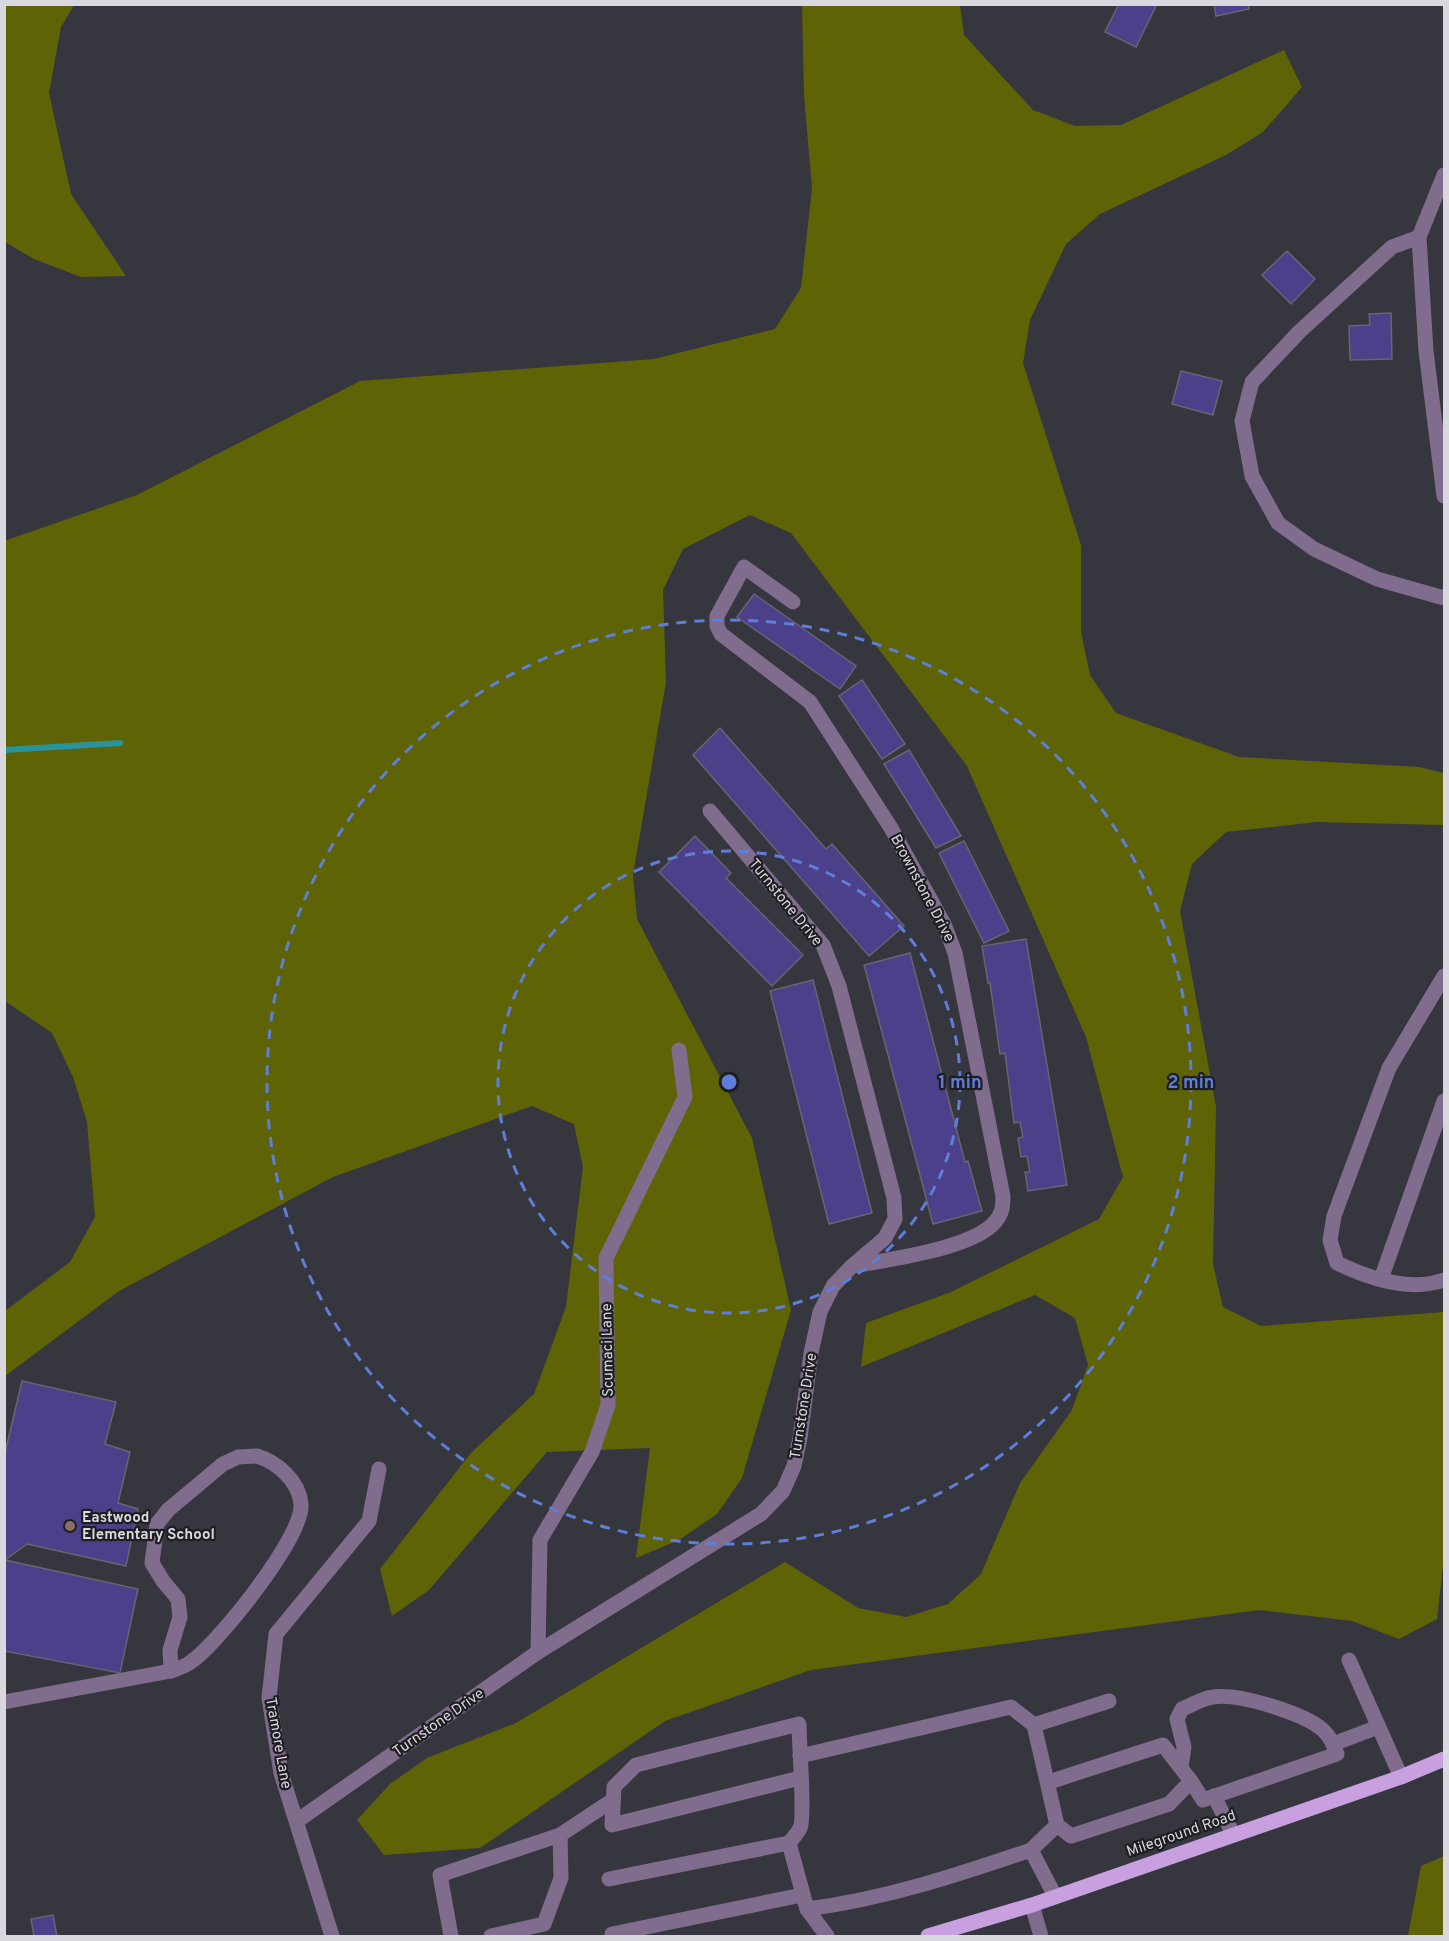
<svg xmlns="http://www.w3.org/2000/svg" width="1449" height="1941" font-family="Overpass,sans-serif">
  <rect width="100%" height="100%" fill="#36363f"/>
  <g fill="#5e6405">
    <path d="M4,5H74L61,27L49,93L71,194L126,276L81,277L34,259L5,242Z"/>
    <path d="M802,5H960L964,35L1033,110L1075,126L1121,125L1284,50L1302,87L1263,132L1226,155L1100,214L1066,244L1030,320L1023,363L1081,545V632L1090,675L1116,713L1239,757L1419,767L1444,773V825L1317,822L1226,832L1192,864L1180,911L1216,1107L1213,1264L1223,1307L1261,1326L1444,1312V1556L1437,1619L1399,1639L1352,1621L1259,1610L811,1670L665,1721L480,1848L384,1855L357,1820L390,1784L427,1758L516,1723L785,1562L858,1608L906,1617L948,1604L981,1574L1020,1483L1072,1410L1088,1365L1075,1318L1035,1295L861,1367L866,1323L951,1292L1099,1219L1123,1177L1086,1037L967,766L791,533L750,515L683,549L663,590L666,682L633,875L637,919L752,1138L791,1310L742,1478L717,1514L679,1540L636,1558L650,1448L547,1452L429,1590L392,1616L380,1569L471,1453L534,1394L566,1307L583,1167L574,1124L532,1106L333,1177L119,1291L5,1376V1311L70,1262L95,1217L87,1122L73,1077L52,1033L5,1001L4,541L137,495L360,381L654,359L775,329L801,288L812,188L804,95Z"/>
    <path d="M1444,1856V1936H1408L1421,1866Z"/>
  </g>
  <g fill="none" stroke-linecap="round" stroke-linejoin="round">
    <path stroke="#28949d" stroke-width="6" d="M4,750L120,743"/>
  </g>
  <g fill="#4d408a" stroke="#666570" stroke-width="1.5">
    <path d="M1119,4H1157L1136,47L1105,32Z"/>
    <path d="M1214,4H1248L1249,9L1216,16Z"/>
    <path d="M1287,251L1315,279L1291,304L1262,275Z"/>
    <path d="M1391,313L1392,359L1350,360L1349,326L1370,325L1369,314Z"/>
    <path d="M1181,371L1222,381L1213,415L1172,404Z"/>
    <path d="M754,594L856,666L840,689L737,617Z"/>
    <path d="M862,680L905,744L882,759L839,696Z"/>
    <path d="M720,728L826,849L832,844L904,926L869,956L693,755Z"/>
    <path d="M909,750L961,836L936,848L884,764Z"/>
    <path d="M695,836L731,873L726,878L803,955L772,986L659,872Z"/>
    <path d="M964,841L1009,931L984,943L939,853Z"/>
    <path d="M1026,939L1067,1185L1028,1191L1025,1172H1030L1027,1156L1021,1157L1018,1138L1023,1137L1020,1122L1014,1123L1005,1053L1000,1054L990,983H988L982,946Z"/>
    <path d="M910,953L965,1162L968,1161L982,1211L933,1224L864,965Z"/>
    <path d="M813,980L872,1213L829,1224L770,991Z"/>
    <path d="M22,1381L116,1402L105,1444L130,1452L118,1503L138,1509L126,1566L27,1544L5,1560L138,1589L120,1673L4,1651V1457Z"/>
    <path d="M53,1915L57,1936H34L31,1919Z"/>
  </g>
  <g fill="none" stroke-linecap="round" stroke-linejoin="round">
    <g stroke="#806c8c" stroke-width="15">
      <path d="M1444,175L1419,237L1426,351L1444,496"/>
      <path d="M1419,237L1392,247L1299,332L1252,382L1242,421L1252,476L1278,523L1314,549L1377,579L1444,598"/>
      <path d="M793,602L744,567L717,616V626L721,634L810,702L891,828L944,924L955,953L1003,1196C1003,1207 1002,1214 995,1222C972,1249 889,1259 854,1266"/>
      <path d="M1444,976L1389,1068L1334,1216L1330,1240L1337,1263C1368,1278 1410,1292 1444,1280"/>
      <path d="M1381,1279L1444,1101"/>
      <path d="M257,1456C277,1462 299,1481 301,1504C304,1536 219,1642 192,1661C187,1666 178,1668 171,1671L170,1650L180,1617L178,1599L163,1581L152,1563L157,1524L168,1510L223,1464L238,1457Z"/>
      <path d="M538,1652L540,1540L592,1452L608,1405L606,1258L685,1097L679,1050"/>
      <path d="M1349,1660L1401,1777"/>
      <path d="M4,1702L171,1671"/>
      <path d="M1034,1725L1109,1701"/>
      <path d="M1333,1744L1378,1727"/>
      <path d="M800,1756L1011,1707L1034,1725L1057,1825L1031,1850L1055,1896"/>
      <path d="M1181,1768L1184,1747L1177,1719L1182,1709C1192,1705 1203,1698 1213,1697C1238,1693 1304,1713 1323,1730C1331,1738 1333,1744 1337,1754L1203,1800L1191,1781"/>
      <path d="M1049,1782L1163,1745L1191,1781L1169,1804L1071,1836L1057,1825"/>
      <path d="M1214,1796L1233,1834"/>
      <path d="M297,1821L538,1652L761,1514L783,1491L794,1466L800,1438L811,1353L820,1312L833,1286L851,1267L885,1238L895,1219L894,1198L839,986L823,945L710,811"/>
      <path d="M789,1843C792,1839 798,1833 800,1828C805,1819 799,1741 799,1724L636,1765L614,1787L612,1825L800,1778"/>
      <path d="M609,1879L789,1843L807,1909L827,1936"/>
      <path d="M1032,1905L1041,1936"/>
      <path d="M807,1909C885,1899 957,1875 1031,1850"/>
      <path d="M612,1934L802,1895"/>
      <path d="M332,1936L281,1773L269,1698L276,1634L369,1521L379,1469"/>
      <path d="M451,1936L440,1875L560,1835L613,1800"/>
      <path d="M491,1936L544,1924L561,1878L560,1835"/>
    </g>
    <path stroke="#c8a0e0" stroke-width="15" d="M928,1936L1032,1905L1401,1777L1444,1759"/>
  </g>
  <g fill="none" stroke="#5e7eda" stroke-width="3" stroke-dasharray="10 8">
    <circle cx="729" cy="1082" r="231"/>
    <circle cx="729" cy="1082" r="462"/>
  </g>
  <circle fill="#8d6e63" stroke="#1e1e22" stroke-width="2" cx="70" cy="1526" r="6"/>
  <g text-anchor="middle" stroke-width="4.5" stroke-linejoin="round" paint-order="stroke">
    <g font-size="15" fill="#d8d8de" stroke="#1e1e22">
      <text transform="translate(923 888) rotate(62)" y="5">Brownstone Drive</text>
      <text transform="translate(786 902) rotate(51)" y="5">Turnstone Drive</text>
      <text transform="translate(607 1350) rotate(-91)" y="5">Scumaci Lane</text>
      <text transform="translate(803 1406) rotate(-81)" y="5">Turnstone Drive</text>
      <text transform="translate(438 1722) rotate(-35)" y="5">Turnstone Drive</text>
      <text transform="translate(279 1743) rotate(80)" y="5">Tramore Lane</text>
      <text transform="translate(1181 1833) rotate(-19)" y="5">Mileground Road</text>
    </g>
    <g font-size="15" font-weight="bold" fill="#d8d8de" stroke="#1e1e22" text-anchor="start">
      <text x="82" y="1522">Eastwood<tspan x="82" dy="17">Elementary School</tspan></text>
    </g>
  </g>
  <circle cx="729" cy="1082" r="9" fill="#5e7eda" stroke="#1e1e22" stroke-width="3"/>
  <g font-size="18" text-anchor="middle" font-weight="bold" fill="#5e7eda" stroke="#1e1e22" stroke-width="4.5" stroke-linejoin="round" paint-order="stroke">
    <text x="960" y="1088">1 min</text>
    <text x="1191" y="1088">2 min</text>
  </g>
  <rect width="1449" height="1941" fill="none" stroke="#d8d8de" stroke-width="12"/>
</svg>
